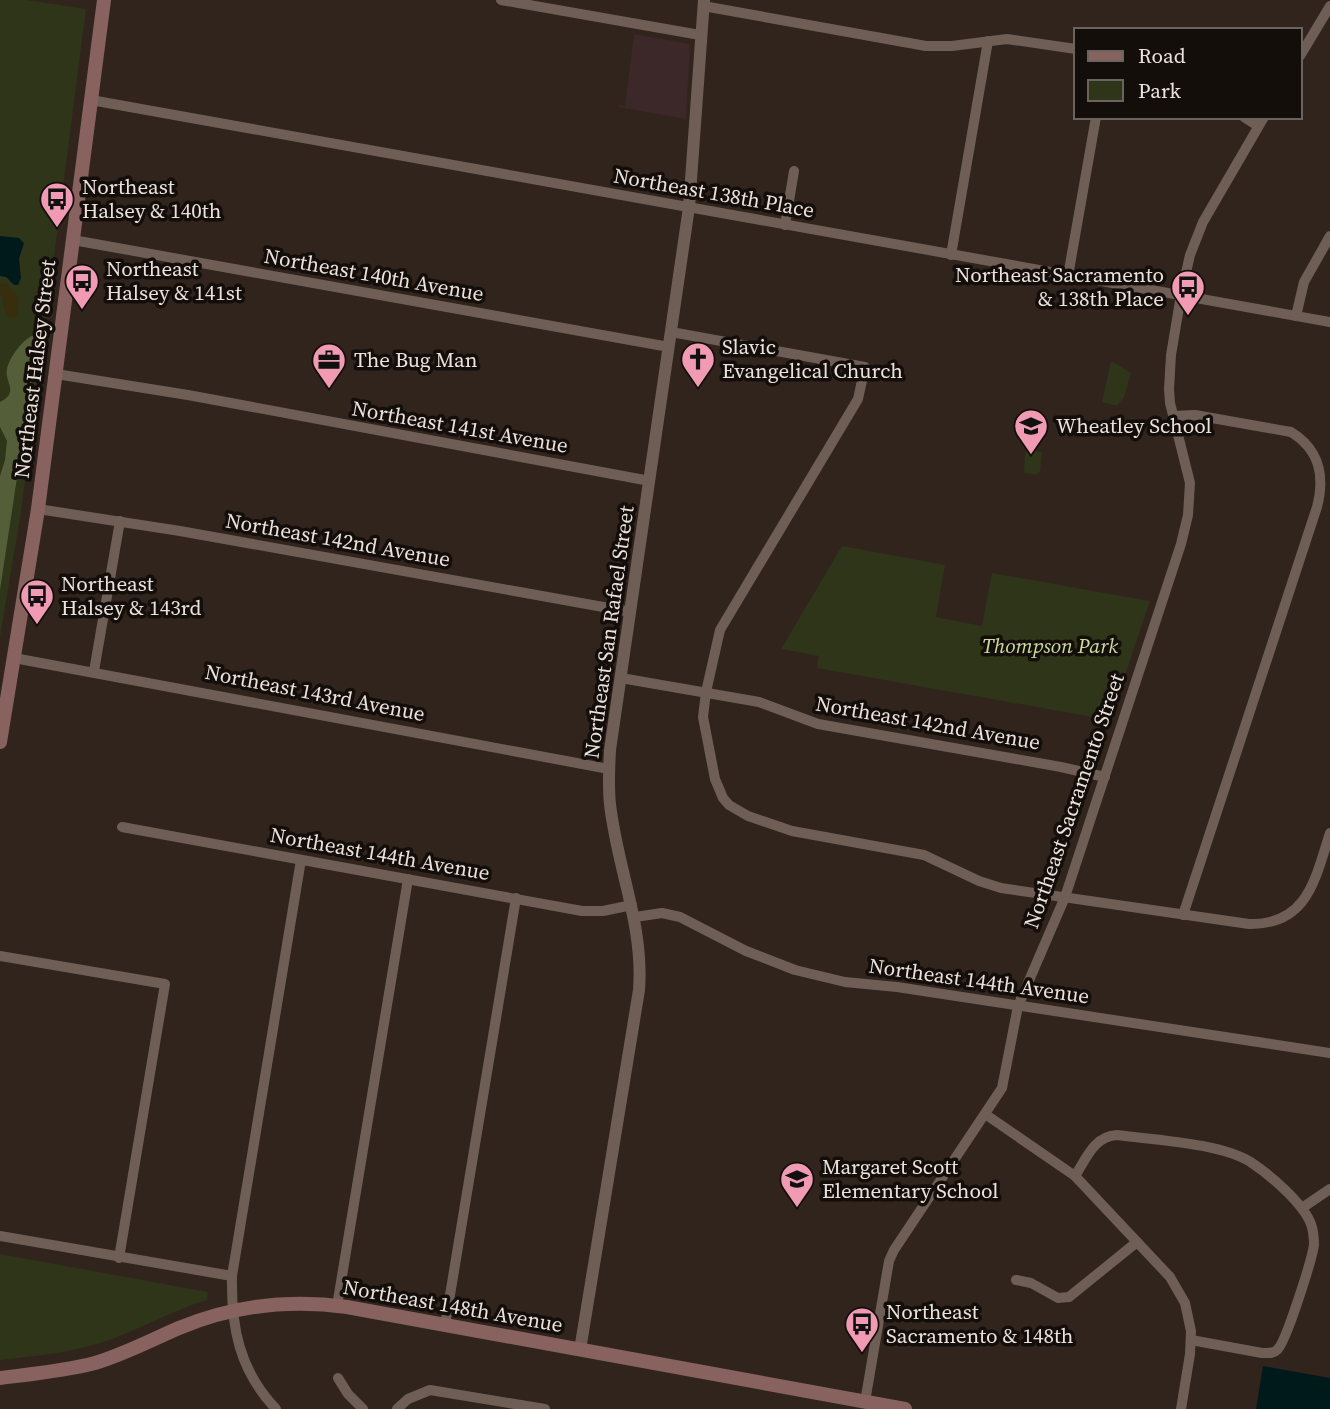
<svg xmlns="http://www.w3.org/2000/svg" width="1330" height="1409" font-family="'Source Serif 4',serif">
  <rect width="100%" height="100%" fill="#31241d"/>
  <path fill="#3c2828" d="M634,34L690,44L686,119L619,107V105L625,106Z"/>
  <g fill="#2e3518">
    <path d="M0,0H27L86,9L21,512L0,637Z"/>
    <path d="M1111,361L1131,373L1124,397L1117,406L1102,402Z"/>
    <path d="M1029,450L1042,452L1040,471L1037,475L1024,473L1025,454Z"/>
    <path d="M842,546L945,565L936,617L982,626L992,573L1150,601L1110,720L817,668L819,656L781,649Z"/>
    <path d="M0,1254L208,1292L207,1300C174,1310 144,1327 112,1339C76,1352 38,1356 0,1360Z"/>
  </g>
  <path fill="#545e39" d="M35,335L38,339L0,590V476L5,460L7,441L0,427V402C20,392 4,382 7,369C9,358 24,337 35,335Z"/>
  <path fill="#362e0d" d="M6,283L19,298L17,305L19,311L15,318L7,316C4,304 0,296 0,284Z"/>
  <g fill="#001a1c">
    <path d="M0,236L19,238L24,243L19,259L21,278L18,285H14L6,277L0,276Z"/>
    <path d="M1263,1366L1330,1378V1409H1256Z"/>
  </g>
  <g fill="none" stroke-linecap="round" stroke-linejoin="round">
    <g stroke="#6e5e56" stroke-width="10">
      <path d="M501,0L700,35"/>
      <path d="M703,6L926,46H952L1007,39L1076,49"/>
      <path d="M1300,56L1330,6"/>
      <path d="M91,100L1330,322"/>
      <path d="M1244,117L1258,126"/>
      <path d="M785,225L794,171"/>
      <path d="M73,240L669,347"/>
      <path d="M951,255L988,41"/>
      <path d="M1068,276L1096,117"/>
      <path d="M1296,316L1304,282L1330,236"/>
      <path d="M671,332L865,367L858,399L720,630L706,692L703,717L715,779L723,798L729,805L748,816L792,831L924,855L979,881L1001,888L1249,924C1308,925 1315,879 1330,833"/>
      <path d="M56,374L188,395L650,481"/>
      <path d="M1173,416L1195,415L1291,432C1320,450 1325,476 1317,507L1183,915"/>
      <path d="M38,509L180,531L631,612"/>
      <path d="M14,658L609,769"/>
      <path d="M94,671L120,521"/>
      <path d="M621,678L759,702L818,724L1061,767L1105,777"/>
      <path d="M122,827L582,911H603L632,905"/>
      <path d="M635,917L662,913L680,917L746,951L795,970L845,982L897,987L1330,1053"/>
      <path d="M0,956L165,984L119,1258"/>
      <path d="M985,1114L1075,1176L1170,1277L1185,1303L1191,1331L1190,1354L1181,1409"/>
      <path d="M1075,1176C1086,1159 1094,1136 1117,1135C1154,1140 1222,1143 1252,1163C1270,1175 1303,1203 1311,1224C1313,1230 1314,1238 1314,1245C1312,1259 1286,1343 1277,1350C1273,1354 1268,1353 1262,1353L1191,1340"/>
      <path d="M1302,1208L1330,1189"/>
      <path d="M0,1236L232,1276"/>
      <path d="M1016,1280L1031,1283L1058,1298L1069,1297L1137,1242"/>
      <path d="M337,1306L408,879"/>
      <path d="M445,1325L516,898"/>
      <path d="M338,1378L348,1394L363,1409"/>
      <path d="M865,1402L889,1261L894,1250L1002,1088L1018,1006L1065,897L1181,544L1188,515L1190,483L1170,403L1169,389L1171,355L1181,295L1190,255L1203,222L1264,117"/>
      <path d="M276,1409C239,1370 231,1327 232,1276L301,860"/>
      <path d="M397,1409L408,1399L430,1390L545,1409"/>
    </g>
    <path stroke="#6e5e56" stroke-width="12" d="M580,1350L639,990C644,925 617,868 610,804C608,786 609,768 610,750L689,207L704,0"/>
    <g stroke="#88625e" stroke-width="14">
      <path d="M0,742L38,509L104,0"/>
      <path d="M0,1378C32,1374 64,1371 95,1363C125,1354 151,1340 179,1328C232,1306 290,1299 347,1307L905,1409"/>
    </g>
  </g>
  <defs>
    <g id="bus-pin" transform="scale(1.75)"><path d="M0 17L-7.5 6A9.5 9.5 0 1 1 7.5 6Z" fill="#f19ab3" stroke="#140e0b"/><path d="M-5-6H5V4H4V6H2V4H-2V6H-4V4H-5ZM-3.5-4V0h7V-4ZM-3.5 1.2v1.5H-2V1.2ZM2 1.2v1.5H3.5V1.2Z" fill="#111"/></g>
    <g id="church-pin" transform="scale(1.75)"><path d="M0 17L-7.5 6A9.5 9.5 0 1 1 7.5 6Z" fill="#f19ab3" stroke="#140e0b"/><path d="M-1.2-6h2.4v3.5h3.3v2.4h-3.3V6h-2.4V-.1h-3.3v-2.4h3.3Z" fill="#111"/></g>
    <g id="office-pin" transform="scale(1.75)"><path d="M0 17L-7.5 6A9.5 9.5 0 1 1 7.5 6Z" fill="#f19ab3" stroke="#140e0b"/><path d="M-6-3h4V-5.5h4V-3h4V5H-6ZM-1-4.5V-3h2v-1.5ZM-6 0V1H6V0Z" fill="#111"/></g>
    <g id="school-pin" transform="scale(1.75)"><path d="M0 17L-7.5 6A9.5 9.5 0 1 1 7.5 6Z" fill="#f19ab3" stroke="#140e0b"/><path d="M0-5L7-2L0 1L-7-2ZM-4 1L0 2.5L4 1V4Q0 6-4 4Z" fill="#111"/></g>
  </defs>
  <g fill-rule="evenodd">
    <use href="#bus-pin" x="57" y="199"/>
    <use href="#bus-pin" x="82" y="281"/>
    <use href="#bus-pin" x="1188" y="287"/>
    <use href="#church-pin" x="698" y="359"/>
    <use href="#office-pin" x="329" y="360"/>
    <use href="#school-pin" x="1031" y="426"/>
    <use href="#bus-pin" x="37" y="596"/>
    <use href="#school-pin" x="797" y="1179"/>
    <use href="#bus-pin" x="862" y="1324"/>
  </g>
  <g text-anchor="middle" stroke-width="7" stroke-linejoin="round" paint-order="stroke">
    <g font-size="21" fill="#ebe2dd" stroke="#140e0b" text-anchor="start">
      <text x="82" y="194">Northeast<tspan x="82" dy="24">Halsey &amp; 140th</tspan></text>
      <text x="106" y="276">Northeast<tspan x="106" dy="24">Halsey &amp; 141st</tspan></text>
      <text x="1164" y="282" text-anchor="end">Northeast Sacramento<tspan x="1164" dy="24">&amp; 138th Place</tspan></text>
      <text x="722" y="354">Slavic<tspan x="722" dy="24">Evangelical Church</tspan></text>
      <text x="354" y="367">The Bug Man</text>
      <text x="1056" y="433">Wheatley School</text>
      <text x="61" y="591">Northeast<tspan x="61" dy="24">Halsey &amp; 143rd</tspan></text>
      <text x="822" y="1174">Margaret Scott<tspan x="822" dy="24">Elementary School</tspan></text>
      <text x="886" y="1319">Northeast<tspan x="886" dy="24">Sacramento &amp; 148th</tspan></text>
    </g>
    <g font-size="21" fill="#ebe2dd" stroke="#140e0b">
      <text transform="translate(714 193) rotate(10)" y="7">Northeast 138th Place</text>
      <text transform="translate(374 275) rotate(10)" y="7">Northeast 140th Avenue</text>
      <text transform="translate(35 369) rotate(-83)" y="7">Northeast Halsey Street</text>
      <text transform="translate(460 427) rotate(10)" y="7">Northeast 141st Avenue</text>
      <text transform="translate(338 540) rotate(10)" y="7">Northeast 142nd Avenue</text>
      <text transform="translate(609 632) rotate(-82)" y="7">Northeast San Rafael Street</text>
      <text transform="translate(315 693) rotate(11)" y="7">Northeast 143rd Avenue</text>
      <text transform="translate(928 723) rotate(10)" y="7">Northeast 142nd Avenue</text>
      <text transform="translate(1074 801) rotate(-71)" y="7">Northeast Sacramento Street</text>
      <text transform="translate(380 854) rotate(10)" y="7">Northeast 144th Avenue</text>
      <text transform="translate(979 981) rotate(8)" y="7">Northeast 144th Avenue</text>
      <text transform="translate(453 1306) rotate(10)" y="7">Northeast 148th Avenue</text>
    </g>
    <g font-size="21" font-style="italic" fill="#cbdd9c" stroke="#140e0b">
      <text x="1050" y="653">Thompson Park</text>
    </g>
  </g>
  <rect x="1074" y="28" width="228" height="91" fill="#140e0b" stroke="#6a635f" stroke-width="2"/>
  <rect x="1088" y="51" width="35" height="10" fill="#88625e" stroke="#6a635f" stroke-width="2"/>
  <text x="1138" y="63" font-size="21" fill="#ebe2dd">Road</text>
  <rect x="1088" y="80" width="35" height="21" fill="#2e3518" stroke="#6a635f" stroke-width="2"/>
  <text x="1138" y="98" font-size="21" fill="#ebe2dd">Park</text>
</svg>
